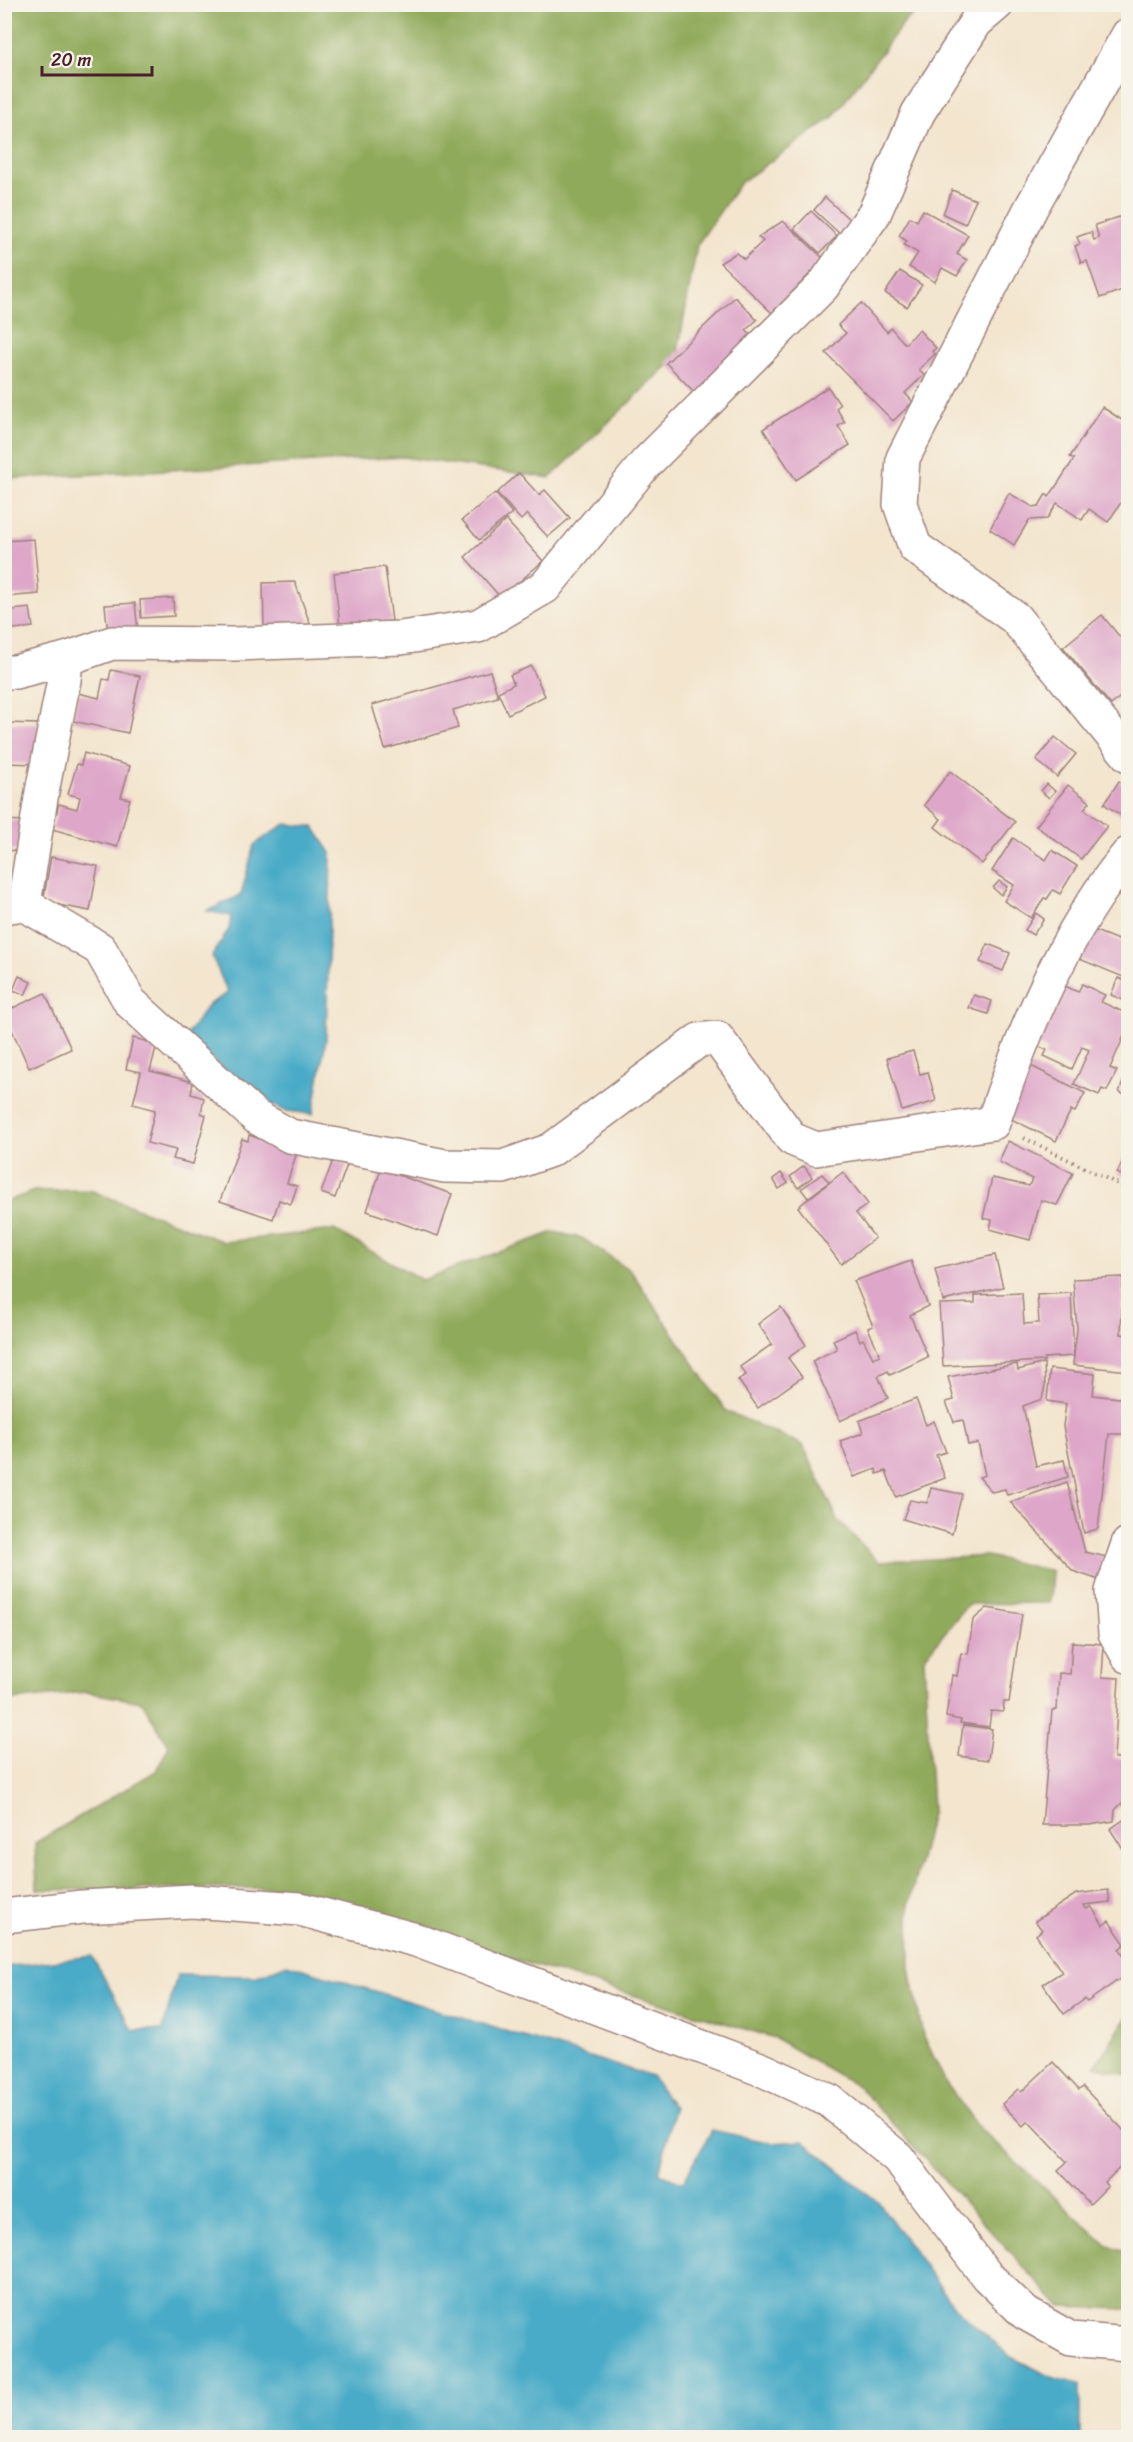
<svg xmlns="http://www.w3.org/2000/svg" width="1133" height="2442" font-family="Sriracha,sans-serif">
  <rect width="100%" height="100%" fill="#f7f3e8"/>
  <filter id="ink" filterUnits="userSpaceOnUse"><feTurbulence type="fractalNoise" baseFrequency=".0167" numOctaves="2"/><feDisplacementMap in="SourceGraphic" scale="12" xChannelSelector="R" yChannelSelector="G"/><feConvolveMatrix kernelMatrix="1 2 1 2 8 2 1 2 1" color-interpolation-filters="sRGB"/></filter>
  <filter id="wash" filterUnits="userSpaceOnUse"><feTurbulence type="fractalNoise" baseFrequency=".008" numOctaves="4" result="noise"/><feDisplacementMap in="SourceGraphic" scale="24" xChannelSelector="R" yChannelSelector="G"/><feGaussianBlur stdDeviation="1.35" result="paint"/><feColorMatrix in="noise" values="0 0 0 0 0 0 0 0 0 0 0 0 0 0 0 0 0 1.4 0 .05"/><feComposite in="paint" operator="in"/></filter>
  <g filter="url(#wash)">
    <rect width="100%" height="100%" fill="#f3e5ce"/>
    <g fill="#90aa5c" stroke="#6d6444" stroke-width="1.5">
      <path d="M5,5H925L905,21L833,117L739,184L697,245L677,357L550,478L403,457L5,479Z"/>
      <path d="M90,1190L224,1242L334,1230L422,1280L554,1232L582,1238L631,1271L726,1411L803,1445L838,1520L879,1562L987,1556L1052,1571L1050,1603L968,1604L924,1658L932,1810L909,1905L910,1968L922,2032L946,2083L979,2128L1108,2246L1128,2251V2309L1060,2307L859,2087L775,2038L277,1888L37,1890L35,1843L156,1771L169,1746L142,1702L86,1692L5,1701V1202L34,1191Z"/>
      <path d="M1128,2015V2075L1095,2066Z"/>
    </g>
    <g fill="#48abc7" stroke="#496579" stroke-width="1.5">
      <path d="M285,824L314,827L331,853L326,1039L313,1114L286,1111L256,1098L186,1036L208,1005L228,993L212,956L229,929L231,916L207,911L241,895L254,845Z"/>
      <path d="M92,1956L133,2030H163L177,1975L257,1976L287,1964L651,2076L674,2108L659,2174L683,2182L712,2130L772,2143L803,2141L879,2203L956,2309L1011,2357L1054,2378L1080,2384V2437H5V1967Z"/>
    </g>
    <g id="blocks">
      <g fill="#dea7c9">
        <path d="M952,190L976,200L965,224L943,214Z"/>
        <path d="M825,197L851,221L840,234L814,210Z"/>
        <path d="M923,210L968,235L957,254L967,260L957,276L942,268L935,282L909,267L918,253L904,245L907,241L899,236L910,217L917,221Z"/>
        <path d="M811,211L837,236L820,253L794,229Z"/>
        <path d="M1125,215L1128,224V288L1100,298L1087,261L1081,263L1075,246L1080,244L1077,237L1091,232L1094,240L1099,238L1095,225Z"/>
        <path d="M783,221L824,259L772,313L720,263L736,253L744,259L763,241L758,237Z"/>
        <path d="M900,271L922,285L907,307L885,293Z"/>
        <path d="M735,297L757,320L746,330L756,341L698,396L666,363Z"/>
        <path d="M861,303L887,332L891,328L905,344L919,330L936,348L932,351L935,354L919,369L924,375L905,393L913,402L893,421L826,353L846,333L838,325Z"/>
        <path d="M828,387L840,405L836,408L845,422L838,426L850,445L796,480L763,429Z"/>
        <path d="M1102,407L1128,424V497L1126,495L1108,522L1089,509L1082,520L1057,503L1047,519L1029,520L1014,545L990,529L1009,493L1033,507L1039,506L1046,494L1049,497L1074,459L1070,457Z"/>
        <path d="M519,473L539,495L545,490L570,518L548,537L527,514L521,520L497,493Z"/>
        <path d="M495,493L512,513L479,540L462,520Z"/>
        <path d="M506,520L543,561L501,598L465,557Z"/>
        <path d="M34,539L39,594L4,597V541Z"/>
        <path d="M385,567L392,621L340,627L334,573Z"/>
        <path d="M295,582L312,629L264,630L263,583Z"/>
        <path d="M173,598L174,616L141,618L140,600Z"/>
        <path d="M135,603L138,631L108,634L105,605Z"/>
        <path d="M30,608L33,627L4,630V611Z"/>
        <path d="M1102,615L1128,647V690L1111,705L1063,647Z"/>
        <path d="M531,666L545,696L508,714L498,692L514,684L510,675Z"/>
        <path d="M111,670L140,676L128,733L73,721L78,693L99,698L103,679L109,680Z"/>
        <path d="M490,671L498,697L453,710L458,728L385,749L372,705Z"/>
        <path d="M4,723L39,724L38,764L4,763Z"/>
        <path d="M1055,737L1076,754L1057,777L1036,760Z"/>
        <path d="M84,753L130,766L121,797L130,799L117,847L52,829L59,804L77,809L80,797L68,794L77,764L81,765Z"/>
        <path d="M950,771L1015,822L982,864L935,827L941,819L924,805Z"/>
        <path d="M1119,781L1128,787V814L1125,818L1104,804Z"/>
        <path d="M1047,784L1055,791L1049,798L1041,791Z"/>
        <path d="M1068,785L1090,802L1084,809L1107,826L1081,859L1036,826Z"/>
        <path d="M4,820L23,821L20,851L4,850Z"/>
        <path d="M1013,838L1046,860L1052,850L1077,866L1060,894L1053,890L1047,899L1044,898L1031,918L1004,901L1014,885L992,871Z"/>
        <path d="M51,857L98,866L90,911L43,902Z"/>
        <path d="M999,881L1007,887L1001,895L993,888Z"/>
        <path d="M1036,913L1044,919L1033,935L1025,930Z"/>
        <path d="M1088,928L1128,944V979L1072,956Z"/>
        <path d="M988,944L1010,953L1003,971L980,962Z"/>
        <path d="M19,976L31,982L25,995L13,990Z"/>
        <path d="M1118,978L1128,982V1002L1111,995Z"/>
        <path d="M1082,984L1105,995L1101,1002L1128,1014V1027L1110,1068L1117,1071L1107,1091L1102,1089L1099,1095L1074,1084L1089,1050L1082,1047L1072,1069L1044,1056L1047,1050L1037,1046L1065,986L1078,992Z"/>
        <path d="M45,993L71,1049L29,1068L4,1012Z"/>
        <path d="M974,995L992,1001L988,1014L969,1008Z"/>
        <path d="M133,1038L157,1044L150,1071L193,1082L191,1094L204,1098L201,1113L206,1115L193,1164L173,1159L176,1150L147,1143L155,1110L133,1104L141,1072L126,1069Z"/>
        <path d="M913,1051L920,1074L928,1072L936,1101L902,1111L887,1058Z"/>
        <path d="M1031,1066L1085,1093L1075,1112L1071,1110L1056,1141L1009,1118Z"/>
        <path d="M1128,1070V1097L1119,1092Z"/>
        <path d="M249,1135L297,1152L287,1183L297,1186L291,1204L279,1200L273,1219L220,1201L242,1139L248,1141Z"/>
        <path d="M1008,1141L1073,1173L1057,1205L1041,1200L1030,1240L990,1229L992,1220L983,1218L992,1178L1029,1186L1032,1179L999,1162Z"/>
        <path d="M1128,1150V1178L1117,1173Z"/>
        <path d="M333,1160L347,1165L335,1198L321,1193Z"/>
        <path d="M804,1166L812,1177L798,1188L790,1177Z"/>
        <path d="M381,1169L452,1194L438,1236L367,1211Z"/>
        <path d="M843,1172L868,1204L856,1213L875,1238L841,1264L798,1207Z"/>
        <path d="M781,1173L788,1183L779,1189L773,1179Z"/>
        <path d="M822,1174L829,1182L808,1198L801,1189Z"/>
        <path d="M995,1255L1003,1287L943,1301L935,1269Z"/>
        <path d="M911,1261L928,1306L910,1315L928,1357L890,1375L888,1371L878,1376L888,1398L840,1421L812,1361L837,1349L833,1340L855,1330L860,1341L863,1339L873,1358L880,1355L868,1328L873,1326L854,1281Z"/>
        <path d="M1123,1277L1121,1334L1128,1335V1371L1073,1365L1077,1329L1073,1279Z"/>
        <path d="M1022,1293L1024,1324L1039,1323L1037,1295L1071,1293L1074,1356L1044,1358V1361L943,1366L939,1304L975,1303V1295Z"/>
        <path d="M781,1307L806,1345L788,1358L802,1377L758,1408L738,1380L746,1375L740,1367L772,1344L758,1324Z"/>
        <path d="M1044,1363L1045,1386L1042,1399L1023,1406L1036,1466L1064,1460L1068,1477L1007,1495L1005,1489L992,1492L979,1477L985,1475L978,1443L968,1445L963,1420L954,1422L946,1402L954,1400L948,1377L1017,1364L1018,1370Z"/>
        <path d="M1050,1369L1095,1374L1093,1395L1128,1399V1434H1109L1098,1529L1084,1533L1063,1426L1066,1404L1047,1401Z"/>
        <path d="M916,1399L926,1425L934,1421L946,1452L936,1455L945,1478L896,1497L886,1471L877,1474L876,1469L854,1477L840,1441L863,1433L859,1421Z"/>
        <path d="M1067,1482L1085,1552L1107,1557L1099,1580L1073,1571L1010,1502Z"/>
        <path d="M931,1488L962,1494L952,1534L903,1519L910,1500L927,1503Z"/>
        <path d="M987,1608L1022,1614L1009,1702H1004L1003,1712L991,1711L989,1727L960,1723L961,1720L946,1717L952,1675L957,1676L961,1653L968,1654L973,1620Z"/>
        <path d="M1072,1642L1104,1644L1102,1677L1119,1678L1114,1758H1128V1812L1122,1803L1115,1810L1114,1821L1089,1825H1042L1052,1710H1057L1059,1673L1070,1674Z"/>
        <path d="M963,1725L992,1729L988,1760L959,1756Z"/>
        <path d="M1128,1817V1852L1126,1854L1110,1829Z"/>
        <path d="M1108,1890L1110,1902L1083,1905L1087,1909L1091,1906L1103,1925L1109,1921L1125,1944L1119,1949L1128,1963V1973L1087,2002L1085,1999L1064,2014L1043,1984L1062,1972L1036,1935L1042,1930L1035,1921L1076,1894Z"/>
        <path d="M1053,2062L1079,2090L1083,2087L1128,2135V2160L1105,2182L1108,2186L1090,2204L1058,2170L1067,2162L1028,2121L1023,2126L1002,2104L1018,2089L1021,2092Z"/>
      </g>
    </g>
  </g>
  <g filter="url(#ink)">
    <use href="#blocks" fill-opacity="0" stroke="#9e827c" stroke-width="1.5"/>
    <g fill="none" stroke-linecap="round" stroke-linejoin="round">
      <g stroke="#9e827c" stroke-width="36">
        <g id="minor">
          <path d="M1128,35L1031,208L903,458L900,504L915,547L1015,618L1128,755"/>
          <path d="M4,672H15L66,659L112,643L234,644L401,638L478,626L545,587L646,463L823,286L874,214L918,113L976,22L997,4"/>
          <path d="M24,904L100,949L130,1002L256,1117L290,1136L445,1166L503,1167L551,1150L699,1040L717,1038L792,1139L816,1149L993,1123C1023,1031 1066,929 1128,854"/>
          <path d="M4,907L24,904L42,792L64,680L66,659"/>
          <path d="M1128,1544L1112,1591L1115,1633L1128,1656"/>
          <path d="M4,1916L82,1907L192,1901L300,1909L416,1940L763,2070L830,2101L898,2158L987,2276L1025,2313L1071,2339L1128,2344"/>
        </g>
      </g>
      <path stroke="#9e827c" stroke-width="4" stroke-dasharray="1.5 4.5" stroke-linecap="butt" d="M1024,1138L1128,1189"/>
      <use href="#minor" stroke="#fff" stroke-width="33"/>
    </g>
  </g>
  <rect width="1133" height="2442" fill="none" stroke="#f7f3e8" stroke-width="24"/>
  <path d="M42 66v9h110v-9" fill="none" stroke="#4a1f2b" stroke-width="3"/>
  <text x="51" y="66" font-size="18" fill="#4a1f2b" stroke="#f7f3e8" stroke-width="4.5" paint-order="stroke">20 m</text>
</svg>
